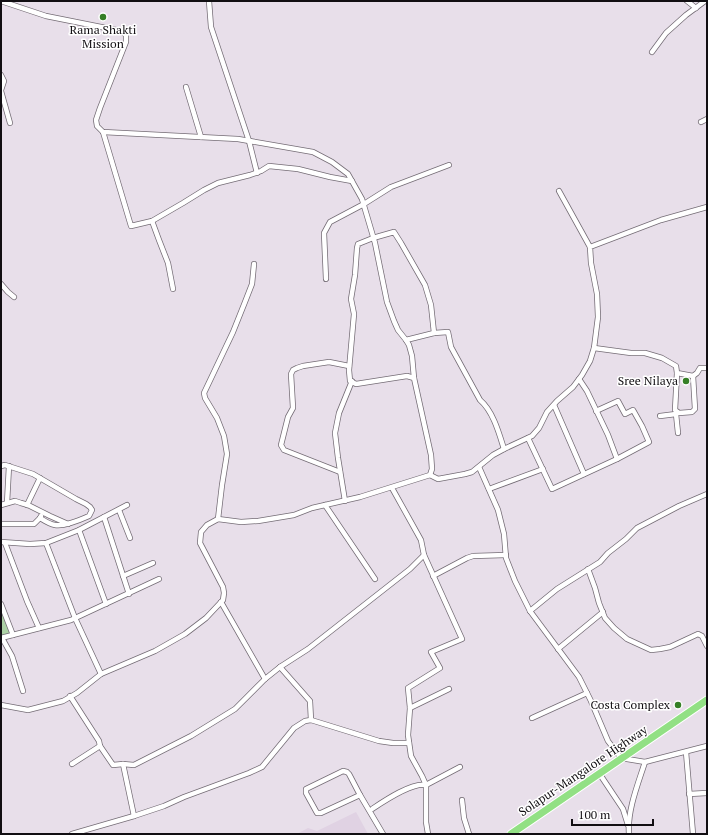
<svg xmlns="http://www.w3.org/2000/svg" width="708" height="835" font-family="'PT Serif',serif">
  <rect width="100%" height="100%" fill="#e8dfea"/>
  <path fill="#e0d2e3" d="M356,812L368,834H297L308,828L317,831Z"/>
  <path fill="#acd1a5" d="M1,607L11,633L1,636Z"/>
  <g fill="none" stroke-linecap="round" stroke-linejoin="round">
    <g stroke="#746c75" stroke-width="6">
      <g id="minor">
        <path d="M1,1L46,16L121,31L126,35V42L100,108L96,120L97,126L103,132L238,139L313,152L332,162L348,174L362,199L375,243L387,302L394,321L398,330L406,340L409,345L412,356L414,378"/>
        <path d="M209,1L211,27L249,141L257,173"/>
        <path d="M687,1L696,8"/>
        <path d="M652,52L666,33L686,15L705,1"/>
        <path d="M1,75L4,81L1,90"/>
        <path d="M186,87L201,137"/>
        <path d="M1,91L10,123"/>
        <path d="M701,122L707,119"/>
        <path d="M103,132L131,226L152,221L183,203L204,190L218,183L250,175L261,171L269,166L298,169L330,177L352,181"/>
        <path d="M559,191L590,247"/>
        <path d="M152,221L159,240L168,263L173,289"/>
        <path d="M326,279L324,233L330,222L364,204L391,187L449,165"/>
        <path d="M1,284L8,292L14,297"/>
        <path d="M434,333L448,332L451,347L480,400C493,411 499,433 504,449"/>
        <path d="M594,348L631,353H645L662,358L676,366L677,373L693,376L697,373L700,368H707"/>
        <path d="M677,373L675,410L679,413L692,412L695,409L693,376"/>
        <path d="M579,379L587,391L608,435L617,459"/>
        <path d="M554,405L584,474"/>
        <path d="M677,412L676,414L678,433"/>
        <path d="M660,416L676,414"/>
        <path d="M528,438L552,489L617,459L649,442L642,426L633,410L625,414L618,401L596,411"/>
        <path d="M1,466L5,465L33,474L76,499L86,504L90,507L92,510L89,516C80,520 64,527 55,525C49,524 45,521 40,518"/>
        <path d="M479,467L498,510L504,534L506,558L515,581L530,611L579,677L591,701L608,741L621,758L645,762L707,746"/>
        <path d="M340,472L284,450L281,445L288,417L293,408L291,374L293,370L297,368L303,366L329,362L349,366"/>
        <path d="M430,475L438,479L465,474L472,472L493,455L504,449L532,436L539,428L547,412L557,401L573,387L582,375L590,361L594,348L598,317L597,294L591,263L590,247L661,220L707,207"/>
        <path d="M392,488L421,540L424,555L462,639L431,652L440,668L408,688L410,708L408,735L411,756L422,776L426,785V822L428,834"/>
        <path d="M489,489L543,469"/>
        <path d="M345,501L338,458L335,433L339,413L352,381"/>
        <path d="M7,503L9,466"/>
        <path d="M1,505L15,501L21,503L28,505L50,516L68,524"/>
        <path d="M27,505L40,478"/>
        <path d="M325,505L375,579"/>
        <path d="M119,510L130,538"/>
        <path d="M104,517L129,594"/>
        <path d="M218,519L222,485L227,454L224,436L217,418L205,398L204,393L233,332L245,302L252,284L254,264"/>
        <path d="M1,524H34L40,518L41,516"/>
        <path d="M79,530L106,604"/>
        <path d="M1,542L30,544L46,543L79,530L127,505"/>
        <path d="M5,543L27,601L39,628"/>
        <path d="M46,543L75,618L101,674"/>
        <path d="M588,569L595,588L599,603L605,618L614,628L627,639L651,650L660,649L670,647L698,634L702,636L707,646"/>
        <path d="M123,576L153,563"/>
        <path d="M433,576L467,558L473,556L506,555"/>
        <path d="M221,602L265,679"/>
        <path d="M1,604L13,635"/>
        <path d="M530,611L557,589L600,562L608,553L626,539L637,528L679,506L707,494"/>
        <path d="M1,638L71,620L159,579"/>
        <path d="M2,638L12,656L23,691"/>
        <path d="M558,649L603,612"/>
        <path d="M280,667L310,701L311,720"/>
        <path d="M70,696L99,741L100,746L113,765L123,764L134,765L191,736L235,709L265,679L280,667L308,649L410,569L424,555"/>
        <path d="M1,705L28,710L63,701L77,693L101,674L155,651L185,634L206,618L223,600L224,593L223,587L200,543L201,532L207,525L218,519L241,522L258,521L294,515L312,508L360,497L430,475L432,469L431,455L414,378L407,376L356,384L350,381L349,370L354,314L351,299L355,275L357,248L358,244L373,238L394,232L401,243L425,285L431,305L434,333L406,340"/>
        <path d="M410,708L449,689"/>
        <path d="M532,718L587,693"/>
        <path d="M686,752L693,834"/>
        <path d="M72,764L100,746"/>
        <path d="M123,764L134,816"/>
        <path d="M343,771L347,772L349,774L360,795L321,813H317L306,793V789Z"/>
        <path d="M599,773L623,809L628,825"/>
        <path d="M689,794L707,793"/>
        <path d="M360,795L383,834"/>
        <path d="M462,800L464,818L469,834"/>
        <path d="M372,809C384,801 412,782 426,785L460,767"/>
        <path d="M72,834L134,816L164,806L184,797L249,773L262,767L294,728L305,721L311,720L379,741L393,743H409"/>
        <path d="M629,834C627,811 638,784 645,762"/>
      </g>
    </g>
    <g stroke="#fff" stroke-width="9">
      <path id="trunk" d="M511,834L707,700"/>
    </g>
    <use href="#minor" stroke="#fff" stroke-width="4.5"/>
    <use href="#trunk" stroke="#92e084" stroke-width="7"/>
  </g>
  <g fill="#357f26" stroke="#fff" stroke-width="1.5">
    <circle cx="103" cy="17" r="4"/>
    <circle cx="686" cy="381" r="4"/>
    <circle cx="678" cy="705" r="4"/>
  </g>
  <g text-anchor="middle" stroke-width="3" stroke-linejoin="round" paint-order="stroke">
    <g font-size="12" fill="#110e12" stroke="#fff" text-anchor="end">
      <text x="103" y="34" text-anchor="middle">Rama Shakti<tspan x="103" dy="14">Mission</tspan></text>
      <text x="678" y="385">Sree Nilaya</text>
      <text x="670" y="709">Costa Complex</text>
    </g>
    <g font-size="12" fill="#110e12" stroke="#fff">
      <text transform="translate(583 771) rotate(-34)" y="4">Solapur-Mangalore Highway</text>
    </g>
  </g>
  <rect width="708" height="835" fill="none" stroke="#110e12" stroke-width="4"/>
  <path d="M572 819v6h81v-6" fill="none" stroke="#110e12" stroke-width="2"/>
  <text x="578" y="819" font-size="12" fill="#110e12" stroke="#ffffff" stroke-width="3" paint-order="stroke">100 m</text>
</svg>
